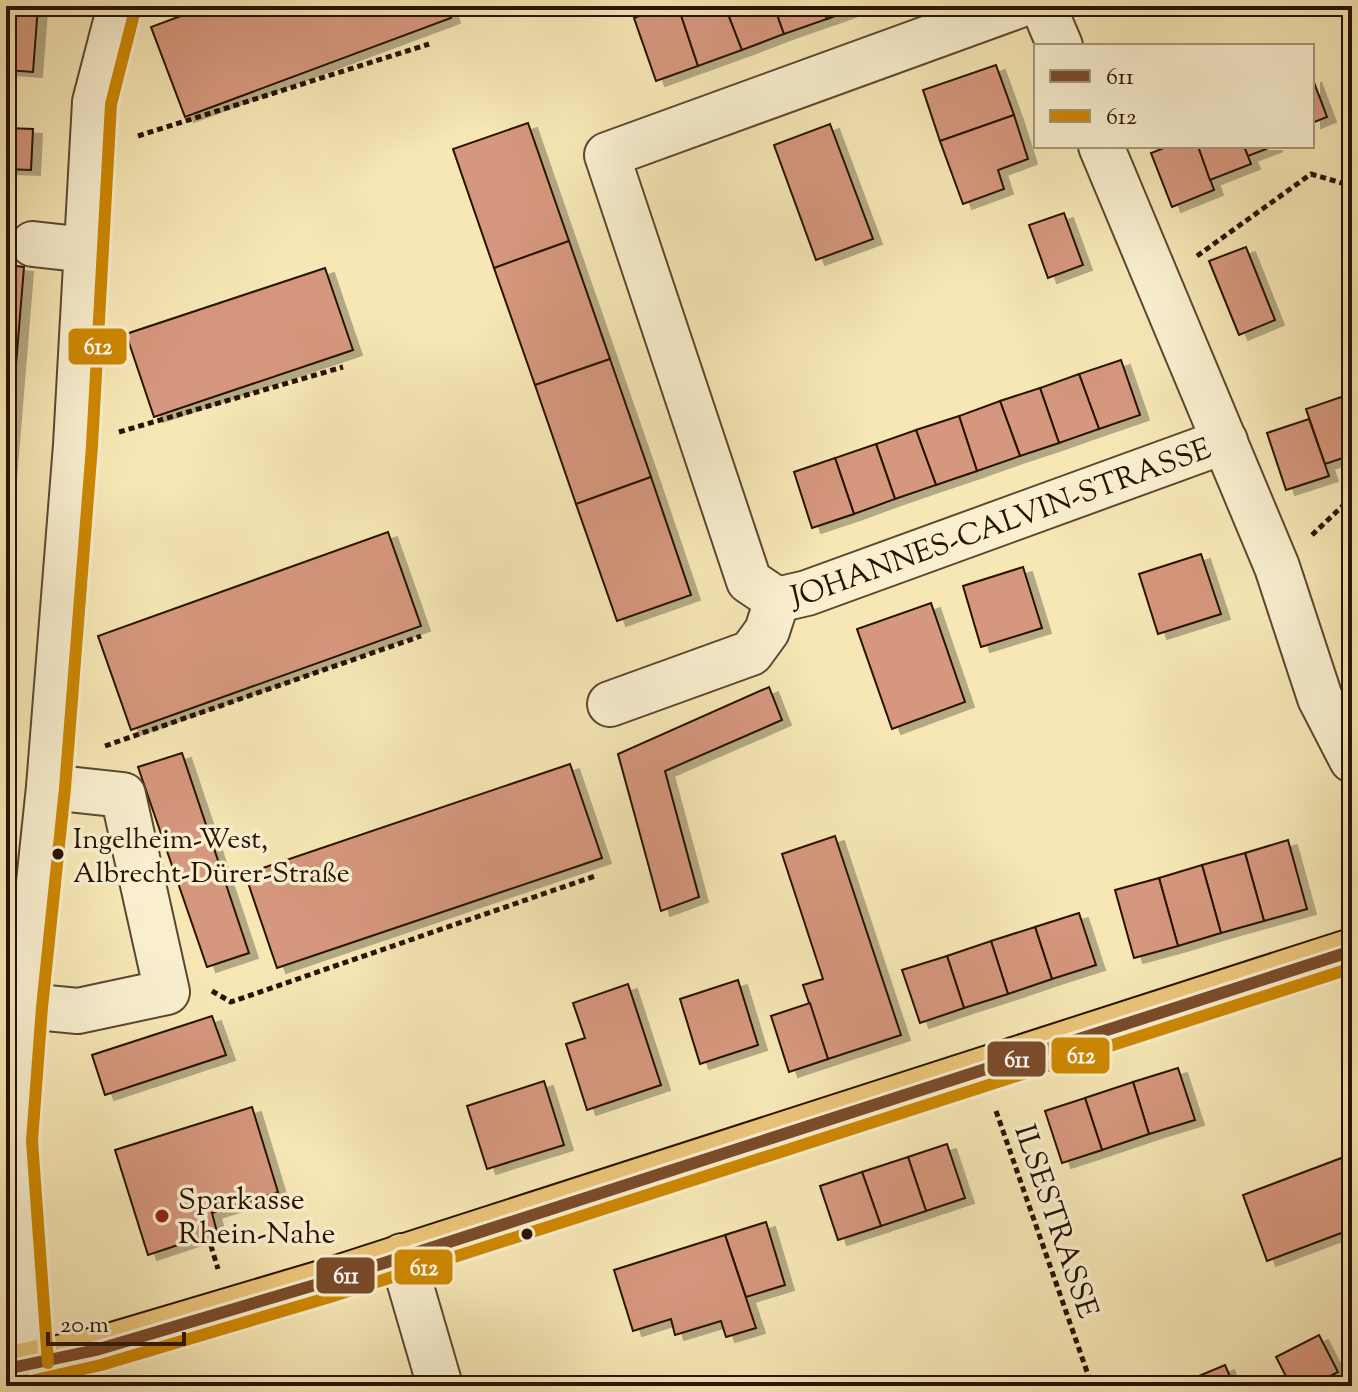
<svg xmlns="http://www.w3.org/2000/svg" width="1358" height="1392" font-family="'Sorts Mill Goudy',serif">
  <defs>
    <filter id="shadow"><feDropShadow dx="9" dy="5" stdDeviation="0" flood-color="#0004"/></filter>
  </defs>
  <rect width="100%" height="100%" fill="#f6e7b5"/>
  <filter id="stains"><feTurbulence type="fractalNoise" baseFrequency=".0025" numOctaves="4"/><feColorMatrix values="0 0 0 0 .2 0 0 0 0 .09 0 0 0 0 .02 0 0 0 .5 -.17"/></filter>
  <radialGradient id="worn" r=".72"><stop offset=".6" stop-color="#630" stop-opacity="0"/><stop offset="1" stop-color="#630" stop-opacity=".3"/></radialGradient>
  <g fill="#d5977d" stroke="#281204" stroke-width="2" filter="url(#shadow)">
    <path d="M6,6H38L33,72L6,70Z"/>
    <path d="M208,6H447L451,18L185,117L151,27Z"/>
    <path d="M666,6H678L698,66L656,81L634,18Z"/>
    <path d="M678,6H725L742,50L698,66Z"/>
    <path d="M725,6H774L784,34L742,50Z"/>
    <path d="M774,6H822L827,19L784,34Z"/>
    <path d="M822,6H863L827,19Z"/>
    <path d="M996,65L1014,115L940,141L923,90Z"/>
    <path d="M1312,77L1327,117L1312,123Z"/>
    <path d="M1014,115L1028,159L998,170L1004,189L963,204L940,141Z"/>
    <path d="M528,123L569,241L494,268L453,149Z"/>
    <path d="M830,124L873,239L816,260L774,145Z"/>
    <path d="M6,128L33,129L31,170L6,169Z"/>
    <path d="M1169,146H1198L1214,190L1172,207L1151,153Z"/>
    <path d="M1198,146H1244L1251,164L1210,180Z"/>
    <path d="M1244,146H1274L1248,156Z"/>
    <path d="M1064,213L1083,265L1048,278L1029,225Z"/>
    <path d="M569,241L610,359L535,385L494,268Z"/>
    <path d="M1246,247L1275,320L1239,335L1209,261Z"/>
    <path d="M6,265L24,267L6,487Z"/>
    <path d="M325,268L353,350L154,417L126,334Z"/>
    <path d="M610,359L651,477L576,504L535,385Z"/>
    <path d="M1121,360L1140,415L1099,429L1079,374Z"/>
    <path d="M1079,374L1099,429L1059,443L1040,388Z"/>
    <path d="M1352,381V409L1343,384Z"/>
    <path d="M1040,388L1059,443L1020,456L1000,401Z"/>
    <path d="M1347,395L1352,409V455L1325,464L1306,409Z"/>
    <path d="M1000,401L1020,456L977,471L959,416Z"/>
    <path d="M959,416L977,471L936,485L916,430Z"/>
    <path d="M1309,419L1329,476L1286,490L1267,433Z"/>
    <path d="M916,430L936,485L895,499L876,444Z"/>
    <path d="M876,444L895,499L854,514L835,458Z"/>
    <path d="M835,458L854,514L812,528L794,472Z"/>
    <path d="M651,477L691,595L617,621L576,504Z"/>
    <path d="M388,532L421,626L131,730L98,636Z"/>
    <path d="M1201,554L1221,614L1158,634L1139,574Z"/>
    <path d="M1023,567L1042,628L981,647L963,586Z"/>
    <path d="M931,603L965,702L892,729L857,629Z"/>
    <path d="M769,687L782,720L665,771L699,897L661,911L618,754Z"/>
    <path d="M182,753L249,953L207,967L138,767Z"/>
    <path d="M570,764L602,858L277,968L245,874Z"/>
    <path d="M835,836L901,1035L828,1059L803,985L823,979L782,854Z"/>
    <path d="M1288,840L1307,909L1264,921L1245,853Z"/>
    <path d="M1245,853L1264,921L1221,933L1202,865Z"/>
    <path d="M1202,865L1221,933L1178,946L1159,878Z"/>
    <path d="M1159,878L1178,946L1134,958L1115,890Z"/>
    <path d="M1079,913L1096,965L1052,979L1035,927Z"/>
    <path d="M1035,927L1052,979L1008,994L991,941Z"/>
    <path d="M991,941L1008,994L964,1008L947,956Z"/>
    <path d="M947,956L964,1008L920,1023L902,970Z"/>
    <path d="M738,980L758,1045L700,1064L680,999Z"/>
    <path d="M628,984L661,1085L587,1110L566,1044L585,1038L573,1003Z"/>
    <path d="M810,1003L828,1059L789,1072L771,1016Z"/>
    <path d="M212,1016L226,1055L105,1095L92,1055Z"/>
    <path d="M1178,1068L1195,1120L1149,1134L1133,1082Z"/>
    <path d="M544,1081L564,1145L487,1169L467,1106Z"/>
    <path d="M1133,1082L1149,1134L1102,1150L1085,1098Z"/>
    <path d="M1085,1098L1102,1150L1062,1163L1045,1111Z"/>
    <path d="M252,1107L278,1192L212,1213L217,1232L148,1255L115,1150Z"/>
    <path d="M947,1144L965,1198L926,1211L908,1157Z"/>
    <path d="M1352,1154V1229L1267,1261L1243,1195Z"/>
    <path d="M908,1157L926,1211L881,1226L862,1172Z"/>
    <path d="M862,1172L881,1226L838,1240L820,1186Z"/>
    <path d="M766,1222L785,1285L746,1297L725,1235Z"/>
    <path d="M725,1235L756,1328L726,1337L721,1321L675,1335L671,1319L633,1331L614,1270Z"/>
    <path d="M1319,1335L1338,1372L1311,1386H1291L1276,1357Z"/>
    <path d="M1225,1365L1234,1386H1175Z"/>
    <path d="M541,1377L544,1386H513Z"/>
    <path d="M196,1380L198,1386H177Z"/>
  </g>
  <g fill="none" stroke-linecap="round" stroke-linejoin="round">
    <g stroke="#5c4730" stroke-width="48">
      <g id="minor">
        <path id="s1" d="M1017,6L607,155L749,581L777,600L807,593L1225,441"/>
        <path d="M1043,6L1060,46"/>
        <path d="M1101,146L1277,567L1320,698L1352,760"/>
        <path d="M33,244L86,250"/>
        <path d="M610,704L751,653L767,631L777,600"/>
        <path d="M26,1006L78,1011L167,992L123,795L49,787"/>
        <path d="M402,1256L440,1386"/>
        <path d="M35,1386L28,1330L16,1141L26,1006L49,787L76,445L95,102L120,6"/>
      </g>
    </g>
    <g stroke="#281204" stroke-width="48">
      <path id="major" d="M6,1369L96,1350L325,1282L1352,951"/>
    </g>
    <g stroke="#281204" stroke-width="5" stroke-dasharray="6 4" stroke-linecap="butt">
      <path d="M138,136L429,44"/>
      <path d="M1197,256L1311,174L1352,186"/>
      <path d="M119,432L343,367"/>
      <path d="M1312,535L1352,497"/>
      <path d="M105,746L421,636"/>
      <path d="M212,991L231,1002L595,876"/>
      <path d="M996,1111L1092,1386"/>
      <path d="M208,1236L218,1269"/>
    </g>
    <use href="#minor" stroke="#f9efcf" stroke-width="44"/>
    <use href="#major" stroke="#ebc47a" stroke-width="44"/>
    <g stroke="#f9efcf" stroke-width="18">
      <path id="bus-1" d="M6,1369L96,1350L325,1282L1352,951"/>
    </g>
    <g stroke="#f9efcf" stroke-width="18">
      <g id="bus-2">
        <path d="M48,1363L32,1141L42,1007L65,788L92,446L111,104L135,10"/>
        <path d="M35,1380L101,1365L330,1297L1352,968"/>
      </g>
    </g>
    <use href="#bus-1" stroke="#7a4b2a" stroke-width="12"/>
    <use href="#bus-2" stroke="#ce8801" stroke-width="12"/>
  </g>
  <g fill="#281204" stroke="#f9efcf" stroke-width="3">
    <circle cx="58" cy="854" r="7"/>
    <circle cx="527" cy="1234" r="7"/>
  </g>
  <circle fill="#8f2418" stroke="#f9efcf" stroke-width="3" cx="162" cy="1216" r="8"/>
  <g text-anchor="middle" stroke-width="7" stroke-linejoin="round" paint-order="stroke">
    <g font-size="28" fill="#281204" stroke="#f9efcf" text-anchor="start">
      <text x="73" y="848">Ingelheim-West,<tspan x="73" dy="34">Albrecht-Dürer-Straße</tspan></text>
    </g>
    <g font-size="30" fill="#281204" stroke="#f9efcf">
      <text dy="10" stroke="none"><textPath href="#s1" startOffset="1156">JOHANNES-CALVIN-STRASSE</textPath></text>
      <text transform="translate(1057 1221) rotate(71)" y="10">ILSESTRASSE</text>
    </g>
    <g font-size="30" fill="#281204" stroke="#f9efcf" text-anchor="start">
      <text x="178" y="1209">Sparkasse<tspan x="178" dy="34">Rhein-Nahe</tspan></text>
    </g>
  </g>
  <g stroke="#f9efcf" stroke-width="3">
    <rect x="67" y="327" width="61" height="39" rx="8" fill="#ce8801"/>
    <rect x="1050" y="1036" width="61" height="39" rx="8" fill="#ce8801"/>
    <rect x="986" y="1040" width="61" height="38" rx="8" fill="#7a4b2a"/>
    <rect x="393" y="1248" width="61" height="38" rx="8" fill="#ce8801"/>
    <rect x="315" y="1256" width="61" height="39" rx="8" fill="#7a4b2a"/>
  </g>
  <g font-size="22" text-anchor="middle" font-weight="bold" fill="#fff">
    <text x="98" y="354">612</text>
    <text x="1081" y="1063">612</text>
    <text x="1017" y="1067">611</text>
    <text x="424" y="1275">612</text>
    <text x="346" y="1283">611</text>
  </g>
  <rect width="1358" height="1392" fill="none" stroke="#f6e7b5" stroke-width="32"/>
  <rect x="8" y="8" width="1342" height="1376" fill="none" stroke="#281204" stroke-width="4"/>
  <rect x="16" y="16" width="1326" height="1360" fill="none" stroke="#281204" stroke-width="2"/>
  <rect x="1034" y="44" width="280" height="104" fill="#f9efcf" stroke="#a5977e" stroke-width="2"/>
  <rect x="1050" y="70" width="40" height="12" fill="#7a4b2a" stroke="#a5977e" stroke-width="2"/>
  <text x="1106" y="84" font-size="24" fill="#281204">611</text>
  <rect x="1050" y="110" width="40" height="12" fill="#ce8801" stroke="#a5977e" stroke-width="2"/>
  <text x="1106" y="124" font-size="24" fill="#281204">612</text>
  <path d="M48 1332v12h136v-12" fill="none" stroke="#281204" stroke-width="4"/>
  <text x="60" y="1332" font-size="24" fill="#281204" stroke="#f9efcf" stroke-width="6" paint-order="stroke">20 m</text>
  <rect width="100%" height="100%" filter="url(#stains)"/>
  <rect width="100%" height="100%" fill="url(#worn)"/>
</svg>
